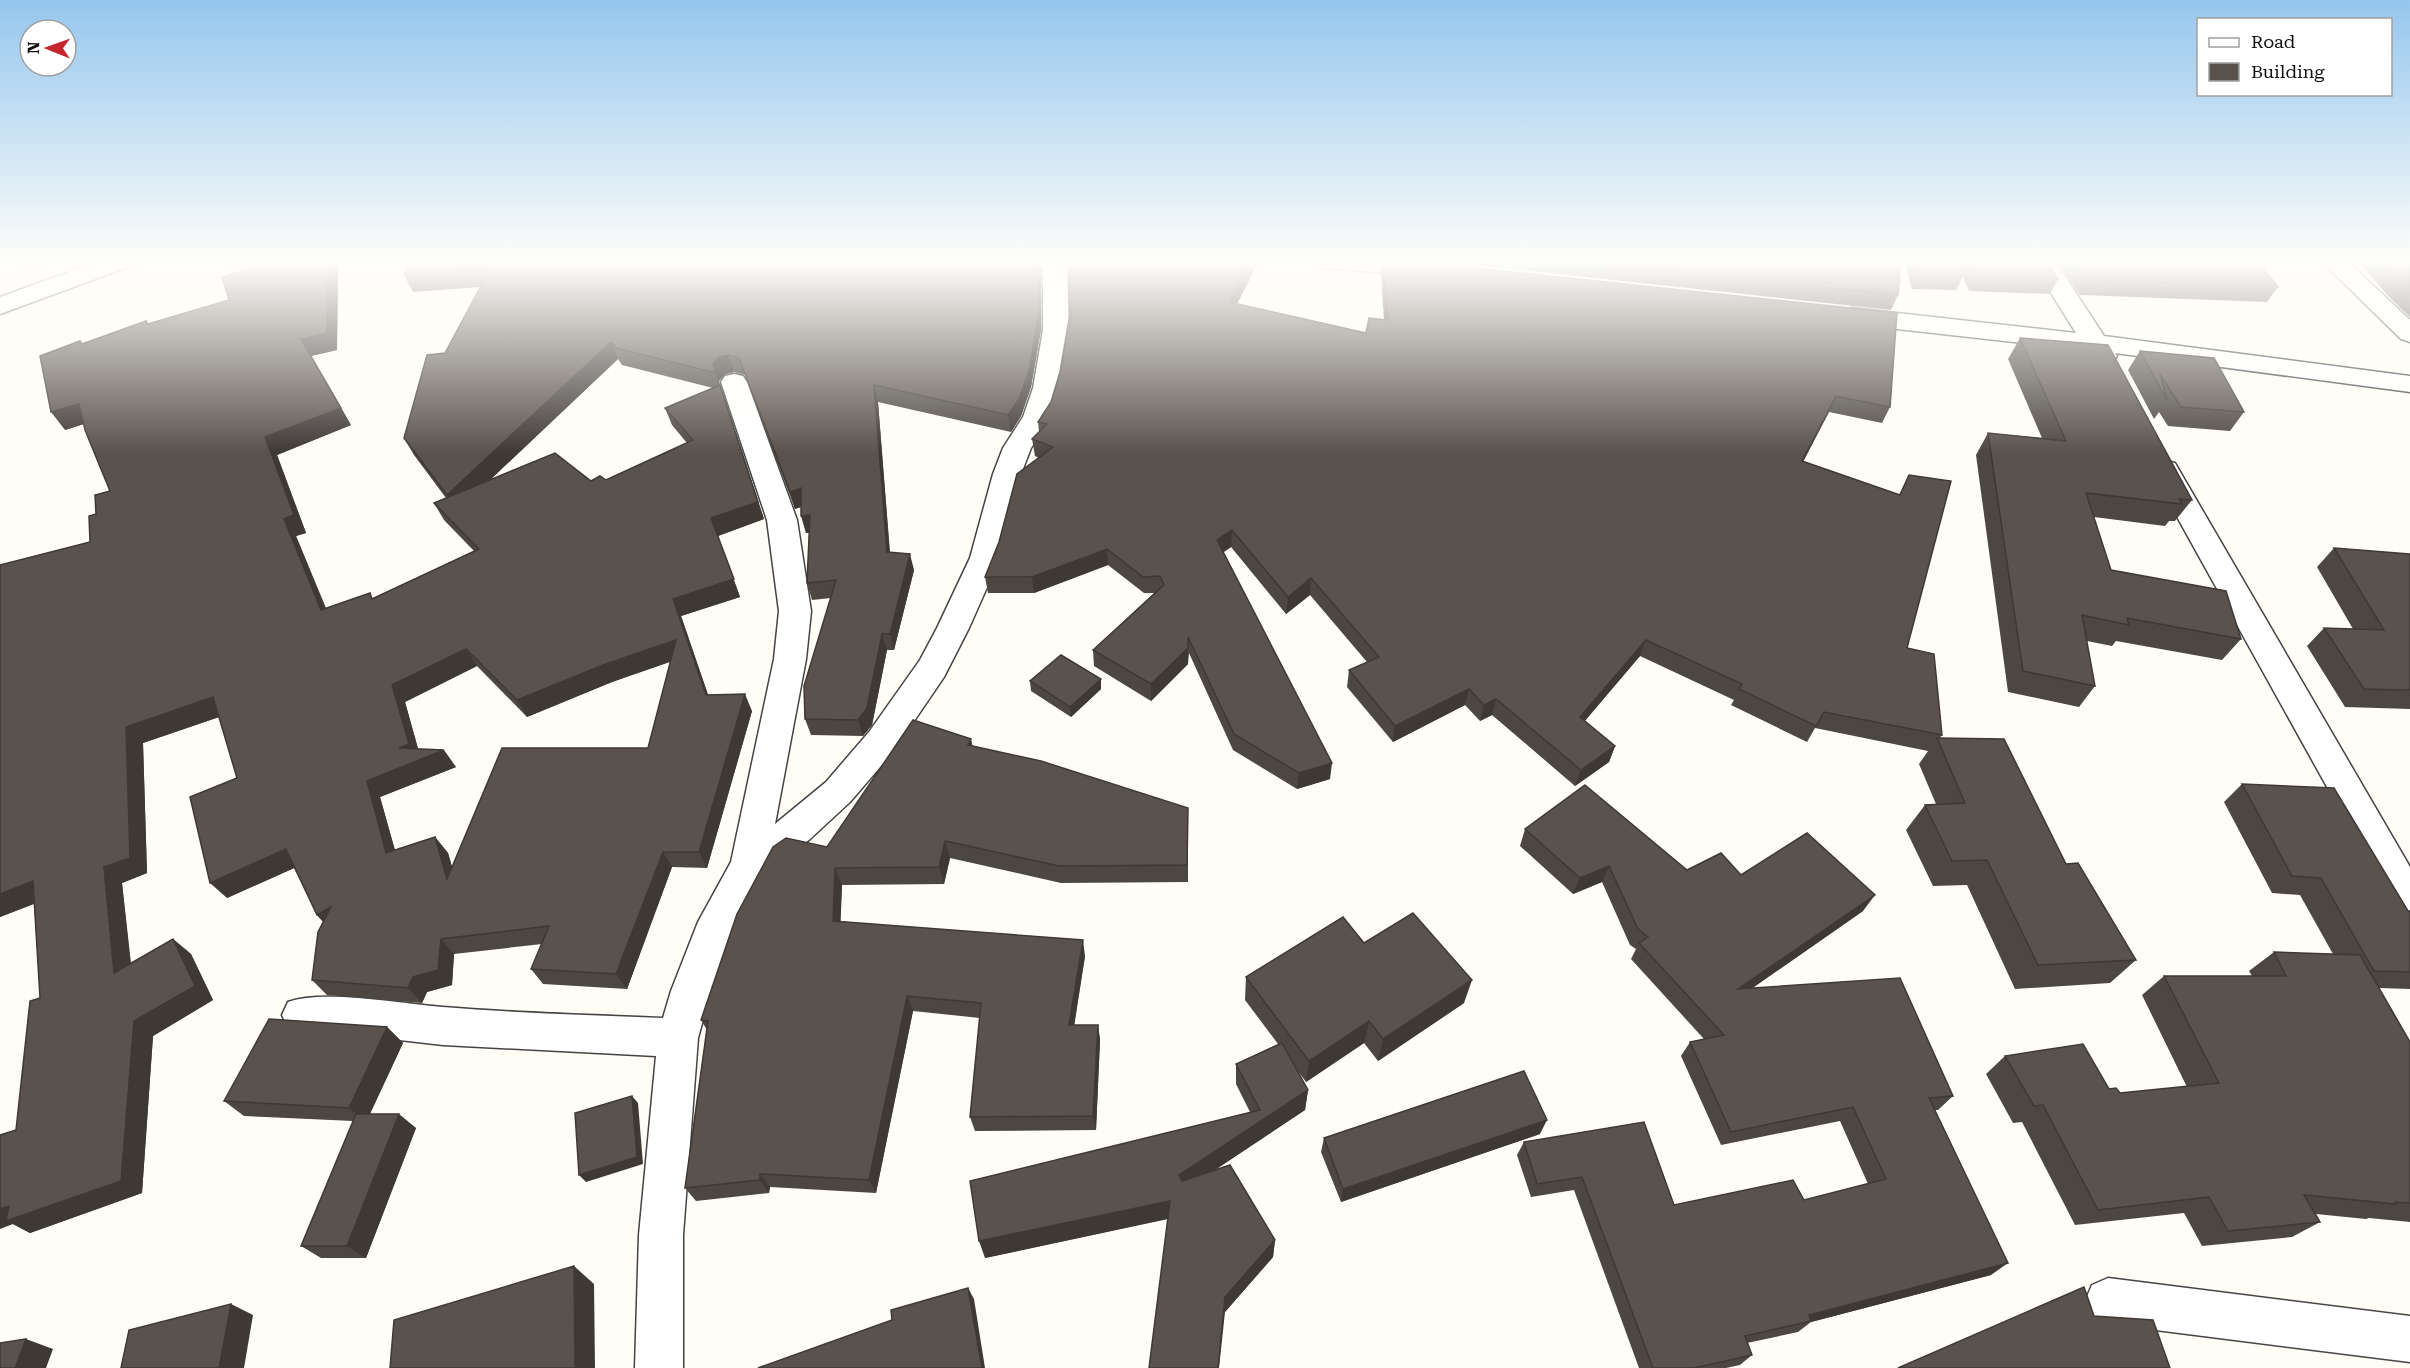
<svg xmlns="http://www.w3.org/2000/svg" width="2410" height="1368" font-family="'Roboto Serif',serif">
  <rect width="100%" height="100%" fill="#fffdf5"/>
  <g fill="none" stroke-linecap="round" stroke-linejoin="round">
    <g stroke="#444" stroke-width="3">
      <g id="street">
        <path d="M99,261H134L131,266L0,314V297Z"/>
        <path d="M1043,261H1067L1069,330L1059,388L1051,418L1031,448L1021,474L1000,558L969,628L944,677L893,752L850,802L810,839L762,876L734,927L711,991L698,1038L683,1235V1368H635L639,1235L656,1056L443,1045L382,1038L302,1033L288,1028L282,1015L288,1002C323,989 403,1004 443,1007C516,1013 590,1015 663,1018L671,991L698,922L731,862L774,659L779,611L767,520L721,382L725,376L734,374L743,376L747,382L797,520L811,611L806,659L775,824L826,782L869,732L920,660L937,628L970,558L993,474L1003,448L1023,417L1033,388L1043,330Z"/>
        <path d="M1312,261H1420L1434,264L1437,269L1434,274L1425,276L1324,268L1315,266Z"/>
        <path d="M2031,261H2055L2104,336L2410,376V392L2115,353L2117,356L2113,362L2104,364L2095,362L2087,350L1852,324L1843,321L1839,316L1843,311L1852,308L2076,333Z"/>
        <path d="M2321,261H2347L2410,320V342L2401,339Z"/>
        <path d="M2165,461L2175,463L2179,470L2410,867V917L2397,913L2151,470L2155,463Z"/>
        <path d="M2108,1278L2410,1316V1362L2108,1324L2092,1317L2085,1301L2092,1285Z"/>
      </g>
    </g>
    <use href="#street" fill="#fff" fill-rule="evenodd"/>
  </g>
  <g fill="#4d4742" fill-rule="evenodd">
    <path d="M16,261H40L30,267Z"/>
    <path d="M276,261H337L338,263L337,350L311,356L351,425L277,455L306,533L296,536L326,608L374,598L474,551L444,520L434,503L446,498L414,455L404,438L445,353L480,287L413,292L404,275L411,261H1041V330L1031,387L1021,416L1011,432L878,402L890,552L914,570L894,650H887L872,725L863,736L811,735L805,719L831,598L812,600L807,583L809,533H806L801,507L795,509L745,375L734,372L725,374L719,381L721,390L764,519L718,536L740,597L681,616L708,695L752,711L707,868L672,867L627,989L543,984L531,969L542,944L454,954L452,985L427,992L422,1003L327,995L312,980L323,922L317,915L294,868L227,898L237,778L219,717L143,743L147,873L122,883L131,963L173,939L191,954L213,1000L153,1036L142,1193L30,1233L13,1224L16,1130L40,998L34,904L0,917V565L90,542L96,514L110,491L84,424L65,430L82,344L229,300ZM618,359L622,365L713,388L665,408L672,425L687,443L606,480L591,481L490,480ZM670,662L648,748L452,867L448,853L435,837L395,850L380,797L456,767L418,749L405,702L477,666L527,717L612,682Z"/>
    <path d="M1259,261L1237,304L1366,333L1384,320L1381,275L1382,261H1410L1890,407L1882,423L1829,412L1803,462L1899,495L1909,475L1907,648L1942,735L1940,738L2066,864L2136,960L2110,983L2015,989L1967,885L1933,886L1906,830L1925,805L1936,804L1919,764L1928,751L1815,728L1807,742L1731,705L1734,700L1640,656L1585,721L1615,746L1609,762L1575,786L1492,715L1480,721L1465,705L1393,742L1347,687L1349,670L1367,662L1310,595L1286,614L1231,547L1223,552L1330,779L1297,789L1233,750L1189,653L1188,664L1151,701L1094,666L1093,650L1154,593H1144L1108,565L1034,593H988L985,577L1039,458L1035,456L1032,439L1039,432L1038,422L1051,402L1060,372L1070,314Z"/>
    <path d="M1440,261H1901L1898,295L1891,310Z"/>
    <path d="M1904,261H2047L2058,279L2050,294L1969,291L1963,277L1956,290L1912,289Z"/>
    <path d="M2057,261H2258L2278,287L2267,302L2080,295Z"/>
    <path d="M2358,261H2410V317L2389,297Z"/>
    <path d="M2020,338L2192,500L2175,521H2169L2165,526L2094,517L2111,570L2241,639L2222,660L2116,641L2112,646L2087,641L2095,686L2079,707L2008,692L1976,455L1988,433L2042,438L2008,359Z"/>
    <path d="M2140,351L2244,412L2230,431L2168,426L2159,412L2154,419L2128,370Z"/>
    <path d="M2334,548L2410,554V709L2345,707L2307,646L2324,628L2353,629L2317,567Z"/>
    <path d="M1030,681L1101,689L1071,717L1031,691Z"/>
    <path d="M973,746L1188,808V882L1061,883L950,858L944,884L842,885L840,922L1085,956L1074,1025H1098L1100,1040L1096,1130L975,1131L970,1117L980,1018L913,1011L876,1193L770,1187L769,1193L696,1201L685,1188L707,1030L701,1020L827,847Z"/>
    <path d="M2242,784L2408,911H2410V989L2379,988L2410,1042V1222L2369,1218L2366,1219L2316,1214L2320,1222L2292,1237L2202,1246L2184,1213L2075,1225L2022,1122L2013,1123L1986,1074L2005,1056L2120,1093L2187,1087L2142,995L2164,976H2252L2249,971L2274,952L2333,954L2300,895L2272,893L2224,802Z"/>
    <path d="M1525,829L1687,870L1741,875L1863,911L1751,989L1953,1096L1938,1110H1935L1991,1275L1811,1322L1798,1332L1747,1343L1752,1355L1740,1365L1726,1368H1639L1574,1190L1531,1197L1517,1155L1524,1142L1674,1205L1804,1200L1868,1184L1840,1121L1721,1145L1681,1056L1690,1042L1704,1039L1631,959L1636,949L1630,945L1602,882L1573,894L1520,846Z"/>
    <path d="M1364,943L1464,1003L1378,1061L1364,1043L1306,1082L1297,1070L1308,1090L1305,1110L1215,1170L1275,1240L1273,1257L1225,1312L1168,1219L985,1258L1250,1112L1236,1084V1064L1278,1044L1245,1000L1246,977Z"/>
    <path d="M387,1027L403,1043L370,1114L416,1128L366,1258H321L301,1246L353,1121L244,1116L224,1101Z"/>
    <path d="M1540,1134L1341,1202L1321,1152L1324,1138Z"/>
  </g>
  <g fill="#3f3936">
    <path d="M25,261H40L30,267Z"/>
    <path d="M328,261H337L338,263L337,350L311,356L351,425L277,455L306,533L296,536L333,627L321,610L284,519L265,437Z"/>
    <path d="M1039,261H1041V330L1031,387L1021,416L1011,432L1008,415Z"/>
    <path d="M1251,261H1259L1229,319V302Z"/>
    <path d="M611,342L618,359L456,512L447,495Z"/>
    <path d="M729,355L734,372L725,374L719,381L721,390L713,364L719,357Z"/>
    <path d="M720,385L764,519L718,536L740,597L681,616L714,712L706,695L673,599L711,518Z"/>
    <path d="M874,385L878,402L891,569L887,552Z"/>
    <path d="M1836,396L1829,412L1794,478L1802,461Z"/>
    <path d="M79,404L93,421L65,430L51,412Z"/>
    <path d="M801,488L806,505L795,509L790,492Z"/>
    <path d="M810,515L815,532L806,533L801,516Z"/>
    <path d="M1232,530L1231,547L1217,557V540Z"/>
    <path d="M1107,549L1108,565L1034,593L1032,577Z"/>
    <path d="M910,554L914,570L894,650L890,634Z"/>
    <path d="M1311,578L1310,595L1286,614L1288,597Z"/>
    <path d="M882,634L887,650L872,725L863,736L858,720Z"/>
    <path d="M1188,637V664L1151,701V684Z"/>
    <path d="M676,640L683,657L612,682L527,717L517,700L603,665Z"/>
    <path d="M1646,640L1640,656L1574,733L1580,717Z"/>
    <path d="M466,649L477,666L405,702L421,759L444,750L456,767L380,797L400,869L386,853L367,781L392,685Z"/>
    <path d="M1101,679V689L1071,717L1070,707Z"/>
    <path d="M1469,689L1465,705L1393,742L1395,726Z"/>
    <path d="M745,694L752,711L707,868L699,852Z"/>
    <path d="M213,697L228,714L143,743L147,873L122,883L133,988L114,973L104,867L126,727Z"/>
    <path d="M1496,699L1492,715L1480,721L1484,705Z"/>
    <path d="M971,739L975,757L968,745Z"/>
    <path d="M1615,746L1609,762L1575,786L1581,770Z"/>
    <path d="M1332,763L1330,779L1297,789L1299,773Z"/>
    <path d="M435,837L448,853L460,895L447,879Z"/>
    <path d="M945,841L950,858L944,884L939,867Z"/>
    <path d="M286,849L301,865L227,898L210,883Z"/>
    <path d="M663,852L672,867L627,989L616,974Z"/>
    <path d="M1609,866L1602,882L1573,894L1580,878Z"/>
    <path d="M835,868L842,885L840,938L833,921Z"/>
    <path d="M33,881L53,896L0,917V894Z"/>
    <path d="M1875,895L1863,911L1728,1005L1738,989Z"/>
    <path d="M331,907L332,931L317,915Z"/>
    <path d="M173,939L191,954L213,1000L153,1036L142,1193L30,1233L13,1224L0,1229V1209L9,1206L134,1021Z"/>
    <path d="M441,939L454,954L452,985L427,992L422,1003L408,988L413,977Z"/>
    <path d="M1083,940L1085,956L1072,1040L1069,1025Z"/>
    <path d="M1472,980L1464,1003L1378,1061L1383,1039Z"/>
    <path d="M907,996L913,1011L876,1193L869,1180Z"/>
    <path d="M1369,1021L1364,1043L1306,1082L1309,1061Z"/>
    <path d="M1098,1025L1100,1040L1096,1130L1093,1116Z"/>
    <path d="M387,1027L403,1043L366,1122L349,1108Z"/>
    <path d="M1308,1090L1305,1110L1180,1193L1179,1175Z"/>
    <path d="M632,1096L638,1103L643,1164L586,1182L579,1175Z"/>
    <path d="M399,1114L416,1128L366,1258L347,1246Z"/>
    <path d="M1547,1120L1540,1134L1341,1202L1343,1189Z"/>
    <path d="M760,1174L770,1187L769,1193L760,1180Z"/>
    <path d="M1170,1201L1171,1218L985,1258L979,1241Z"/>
    <path d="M1275,1240L1273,1257L1225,1312L1219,1368H1218L1225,1297Z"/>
    <path d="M2008,1263L1991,1275L1811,1322L1809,1315Z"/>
    <path d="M574,1266L594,1284L595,1368H575Z"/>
    <path d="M968,1288L974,1299L985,1368H982Z"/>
    <path d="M231,1304L253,1315L244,1368H219Z"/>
    <path d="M26,1339L53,1349L46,1368H15Z"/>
  </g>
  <g fill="#5a524d" stroke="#3f3936" stroke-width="1.5" fill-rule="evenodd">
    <path d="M276,261H328L327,333L301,339L341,408L265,437L294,515L284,519L321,610L370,593L372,599L479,549L434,503L555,453L591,481L600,476L606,480L693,440L665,408L720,385L758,502L711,518L734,579L673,599L706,695L745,694L699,852H663L616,974L531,969L549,926L441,939L438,970L413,977L408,988L312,980L318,932L331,907L317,915L286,849L210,883L190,797L237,778L213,697L126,727L130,858L104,867L114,973L173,939L195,986L134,1021L121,1181L6,1221L9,1206L0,1209V1135L16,1130L30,1001L40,998L33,881L0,894V565L90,542L89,516L96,514L95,495L110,491L85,430L79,404L51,412L40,356L80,341L82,344L146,321L148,324L229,300L222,277ZM676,640L648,748H502L447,879L435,837L386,853L367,781L444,750L399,748L409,744L392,685L466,649L517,700L603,665Z"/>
    <path d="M411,261H1039V313L1029,371L1019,399L1008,415L874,385L887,552L910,554L890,634H882L867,708L858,720L805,719L804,686L836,580L807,583L810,515L801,516V488L790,492L739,358L729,355L719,357L713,364L716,373L616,348L611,342L447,495L404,438L427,355L445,353L490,269L404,275Z"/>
    <path d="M1068,261H1251L1229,302L1366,333L1369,318L1388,320L1383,261H1410L1897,313L1890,407L1836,396L1802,461L1900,495L1909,475L1951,481L1907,648L1934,654L1942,735L1824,712L1816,726L1739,689L1742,684L1646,640L1580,717L1615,746L1581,770L1496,699L1484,705L1469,689L1395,726L1349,670L1379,657L1311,578L1288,597L1232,530L1217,540L1332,763L1299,773L1234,734L1188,637V648L1151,684L1093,650L1164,585L1160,576L1143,577L1107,549L1032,577H985L999,542L1017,474L1053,447L1032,439L1047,424L1038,422L1051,402L1060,372L1070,314Z"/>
    <path d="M1583,261H1901L1898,295Z"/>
    <path d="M1915,261H1967L1964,275L1920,274Z"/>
    <path d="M1971,261H2047L2058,279L1976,276Z"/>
    <path d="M2076,261H2258L2278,287L2089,280Z"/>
    <path d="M2385,261H2410V287L2402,280Z"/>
    <path d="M2020,338L2108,345L2192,500L2179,499L2182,504L2086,493L2111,570L2226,591L2241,639L2127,618L2129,625L2082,615L2095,686L2023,671L1988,433L2066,441Z"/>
    <path d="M2140,351L2214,358L2244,412L2181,407L2160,374L2167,400Z"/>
    <path d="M2334,548L2410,554V690L2364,689L2324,628L2384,630Z"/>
    <path d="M1061,655L1101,679L1070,707L1030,681Z"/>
    <path d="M913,720L971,739L968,745L1041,761L1188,808L1187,865L1059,866L945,841L939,867L835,868L833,921L1083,940L1069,1025H1098L1093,1116L970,1117L981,1003L907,996L869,1180L760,1174V1180L685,1188L708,1021L701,1020L737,914L773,847L786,838L827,847Z"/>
    <path d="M1937,738L2004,739L2066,864L2078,863L2136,960L2038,965L1987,860L1952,861L1925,805L1965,803Z"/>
    <path d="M2242,784L2334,788L2408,911H2410V972L2374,971L2321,878L2292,876Z"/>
    <path d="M1585,785L1687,870L1721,853L1741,875L1807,833L1875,895L1738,989L1900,978L1953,1096L1929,1098L2008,1263L1809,1315L1811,1321L1745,1336L1752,1355L1694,1368H1653L1582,1177L1537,1184L1524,1142L1644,1122L1674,1205L1793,1180L1804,1200L1886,1179L1853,1107L1731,1132L1690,1042L1724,1035L1639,943L1648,937L1638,929L1609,866L1580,878L1525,829Z"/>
    <path d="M1413,913L1472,980L1383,1039L1369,1021L1309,1061L1246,977L1343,917L1364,943Z"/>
    <path d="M2274,952L2360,955L2410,1042V1203L2395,1202L2396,1204L2304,1195L2320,1222L2228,1231L2209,1197L2098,1210L2043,1105L2034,1106L2005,1056L2083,1044L2109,1089L2116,1088L2120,1093L2219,1083L2164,976H2286Z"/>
    <path d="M269,1019L387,1027L349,1108L224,1101Z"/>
    <path d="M1282,1043L1308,1090L1179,1175L1182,1181L1230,1165L1275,1240L1225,1297L1218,1368H1149L1170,1201L979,1241L970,1181L1260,1110L1236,1064Z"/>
    <path d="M1524,1071L1547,1120L1343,1189L1324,1138Z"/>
    <path d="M632,1096L637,1157L579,1175L575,1113Z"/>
    <path d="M356,1114H399L347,1246H301Z"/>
    <path d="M574,1266L575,1368H390L394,1320Z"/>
    <path d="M2084,1287L2094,1316L2153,1320L2170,1368H1898Z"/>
    <path d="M968,1288L982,1368H758L892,1320L891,1310Z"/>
    <path d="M231,1304L219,1368H121L129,1330Z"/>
    <path d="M26,1339L15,1368H0V1343Z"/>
  </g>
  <linearGradient id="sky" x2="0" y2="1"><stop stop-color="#95c6ee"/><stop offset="0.58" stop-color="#fffefa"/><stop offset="1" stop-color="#fffefa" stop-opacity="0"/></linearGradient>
  <rect width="2410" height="453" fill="url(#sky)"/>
  <rect x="2197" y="18" width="195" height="78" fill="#ffffff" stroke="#a0a0a0" stroke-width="1.5"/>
  <rect x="2209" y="38" width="30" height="9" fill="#ffffff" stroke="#a0a0a0" stroke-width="1.5"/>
  <text x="2251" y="48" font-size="18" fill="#111111">Road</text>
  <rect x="2209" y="63" width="30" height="18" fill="#5a524d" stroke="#a0a0a0" stroke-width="1.5"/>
  <text x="2251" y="78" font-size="18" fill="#111111">Building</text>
  <g transform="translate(48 48) rotate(271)"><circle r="28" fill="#ffffff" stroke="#a0a0a0" stroke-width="1.5"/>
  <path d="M0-4.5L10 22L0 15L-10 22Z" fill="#c4262e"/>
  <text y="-9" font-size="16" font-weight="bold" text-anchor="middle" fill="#111111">N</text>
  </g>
</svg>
